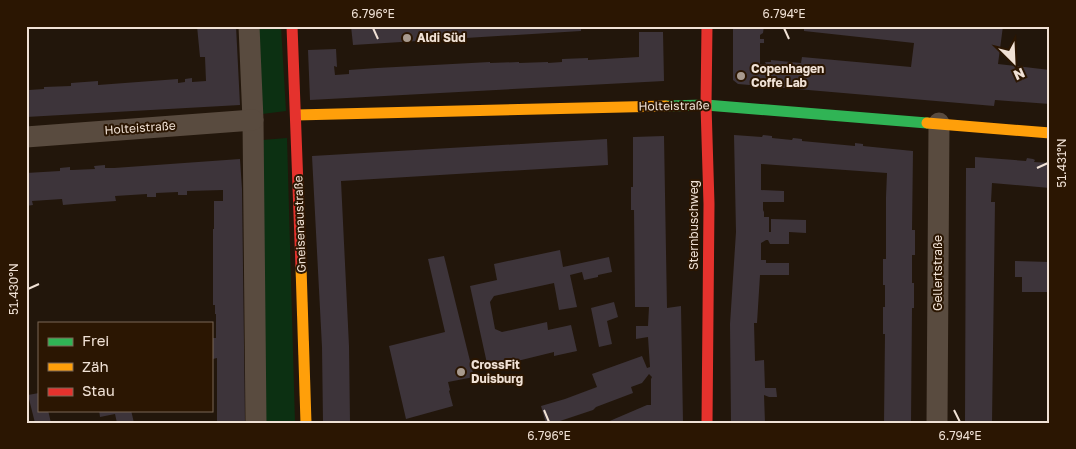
<svg xmlns="http://www.w3.org/2000/svg" width="1076" height="449" font-family="'Golos Text',sans-serif">
  <rect width="100%" height="100%" fill="#22160b"/>
  <g fill="#0c3012">
    <path d="M258,26H281L286,111L262,114Z"/>
    <path d="M287,138L295,423H265L262,140Z"/>
  </g>
  <g fill="#3d343a">
    <path d="M197,26H236L240,105L26,117V82H28L29,90L44,89V87L71,86V83L98,81V85L178,79V83L185,82V79L192,78V82L206,81L205,57H200Z"/>
    <path d="M351,26H581V31L353,45Z"/>
    <path d="M733,26H764L763,33L760,35V39H764V43H760V64H766L765,62H771V60L801,63L802,57L911,67L914,43L804,31V26H1003L998,64L1050,70V104L995,100L994,106L738,84L733,80Z"/>
    <path d="M639,32H663L664,81L310,100L308,50L336,49L337,67L334,66L335,75L349,74V70L377,68L490,62V63L519,62V63L548,62V63L562,62V59L588,58V60L639,57Z"/>
    <path d="M734,135L762,137L763,135L772,136V138L792,140L793,138L802,139V141L855,146V143L863,144V146L913,151L912,230H915V255H912V283H914V308H912L911,423H884L885,334H883V307H885V285H883V259H886V197L887,173L761,164V190L784,191V202H763V210L764,212V217H769V232H771V219L806,220V233L789,232V244H770L768,240H766L761,243V260H766V263H789V275H760L757,323H754L755,361L764,360L765,388H776L777,397H769L764,395L765,423H731L730,324L736,232Z"/>
    <path d="M664,136L667,308L681,306L683,423H605L647,405H651V379L652,377L649,374L642,383L631,387L633,393L596,407L593,410L554,423H546L541,406L565,399L597,387L592,374L642,356L647,368L650,367L648,337L636,339V326H648L649,307H635L634,210H631V187H633V137Z"/>
    <path d="M607,139L608,165L341,181L349,346L350,423H323L322,347L312,156Z"/>
    <path d="M975,157L1026,161L1027,158L1033,159L1035,160L1034,162L1050,163V188L992,183L991,202H995L992,423H965L966,168H975Z"/>
    <path d="M240,159L242,189L245,423H217V358L213,359V338H216V314H215V305H213V229H214V201H223V190L187,191V195H178V192L156,193V197H147V194L115,196L116,201L74,204L63,205L62,199L32,201L33,205L26,206V173L60,171V168L70,167V170H72L95,169L94,166L105,165V168H114Z"/>
    <path d="M560,250L563,267L609,257L612,272L598,275V277L584,280L582,272L570,275L577,307L559,310L554,283L494,296L490,302L495,329L502,332L547,322L548,330L571,325L577,351L554,356V352L488,368L470,286L497,280L494,264Z"/>
    <path d="M444,256L474,377L448,382L450,390L449,391L453,406L406,419L389,346L445,332L428,259Z"/>
    <path d="M1015,261L1050,262V292H1022V277H1015Z"/>
    <path d="M614,302L618,317L607,321L612,344L599,347L591,308Z"/>
    <path d="M39,393V410H48L51,423H35L28,395Z"/>
    <path d="M99,410H131L134,423H117L115,414L100,417Z"/>
  </g>
  <g fill="none" stroke-linecap="round" stroke-linejoin="round">
    <g stroke="#594b3f" stroke-width="21">
      <path d="M249,26L253,120L256,423"/>
      <path d="M26,137L253,120"/>
      <path d="M937,423L939,123"/>
    </g>
    <path stroke="#30b455" stroke-width="11" d="M666,106L706,105L927,123"/>
    <g stroke="#ff9f0a" stroke-width="11">
      <path d="M296,115L666,106"/>
      <path d="M927,123L1050,133"/>
      <path d="M301,267L306,423"/>
    </g>
    <g stroke="#e5322d" stroke-width="11">
      <path d="M292,26L301,267"/>
      <path d="M707,26L706,105L709,204L707,423"/>
    </g>
  </g>
  <path fill="none" stroke="#f0e1d5" stroke-width="2" d="M373,28L378,39M784,28L789,39M1037,168L1048,163M28,289L39,284M544,410L549,422M954,410L960,422"/>
  <g fill="#a89a8e" stroke="#2b1602" stroke-width="2">
    <circle cx="407" cy="38" r="5"/>
    <circle cx="741" cy="76" r="5"/>
    <circle cx="461" cy="372" r="5"/>
  </g>
  <g text-anchor="middle" stroke-width="4" stroke-linejoin="round" paint-order="stroke">
    <g font-size="12" font-weight="bold" fill="#f0e1d5" stroke="#2b1602" text-anchor="start">
      <text x="417" y="42">Aldi Süd</text>
      <text x="751" y="73">Copenhagen<tspan x="751" dy="14">Coffe Lab</tspan></text>
      <text x="471" y="369">CrossFit<tspan x="471" dy="14">Duisburg</tspan></text>
    </g>
    <g font-size="12" fill="#f0e1d5" stroke="#2b1602">
      <text transform="translate(674 106) rotate(-1)" y="4">Holteistraße</text>
      <text transform="translate(140 128) rotate(-4)" y="4">Holteistraße</text>
      <text transform="translate(300 224) rotate(-92)" y="4">Gneisenaustraße</text>
      <text transform="translate(694 225) rotate(-90)" y="4">Sternbuschweg</text>
      <text transform="translate(938 273) rotate(-90)" y="4">Gellertstraße</text>
    </g>
  </g>
  <rect width="1076" height="449" fill="none" stroke="#2b1602" stroke-width="55"/>
  <rect x="38" y="322" width="175" height="90" fill="#2b1602" stroke="#7a6756"/>
  <rect x="48" y="338" width="25" height="8" fill="#30b455" stroke="#7a6756"/>
  <text x="82" y="346" font-size="15" fill="#f0e1d5">Frei</text>
  <rect x="48" y="363" width="25" height="8" fill="#ff9f0a" stroke="#7a6756"/>
  <text x="82" y="372" font-size="15" fill="#f0e1d5">Zäh</text>
  <rect x="48" y="388" width="25" height="8" fill="#e5322d" stroke="#7a6756"/>
  <text x="82" y="396" font-size="15" fill="#f0e1d5">Stau</text>
  <g transform="translate(1014 62) rotate(156)" stroke="#2b1602" stroke-width="4" paint-order="stroke">
  <path d="M0-4L9 19L0 12L-9 19Z" fill="#f0e1d5"/>
  <text y="-8" font-size="14" font-weight="bold" text-anchor="middle" fill="#f0e1d5">N</text>
  </g>
  <rect x="28" y="28" width="1020" height="394" fill="none" stroke="#f0e1d5" stroke-width="2"/>
  <g font-size="12" text-anchor="middle" fill="#f0e1d5">
    <text x="373" y="18">6.796°E</text>
    <text x="784" y="18">6.794°E</text>
    <text transform="translate(1062 163) rotate(-90)" y="4">51.431°N</text>
    <text transform="translate(14 289) rotate(-90)" y="4">51.430°N</text>
    <text x="549" y="440">6.796°E</text>
    <text x="960" y="440">6.794°E</text>
  </g>
</svg>
